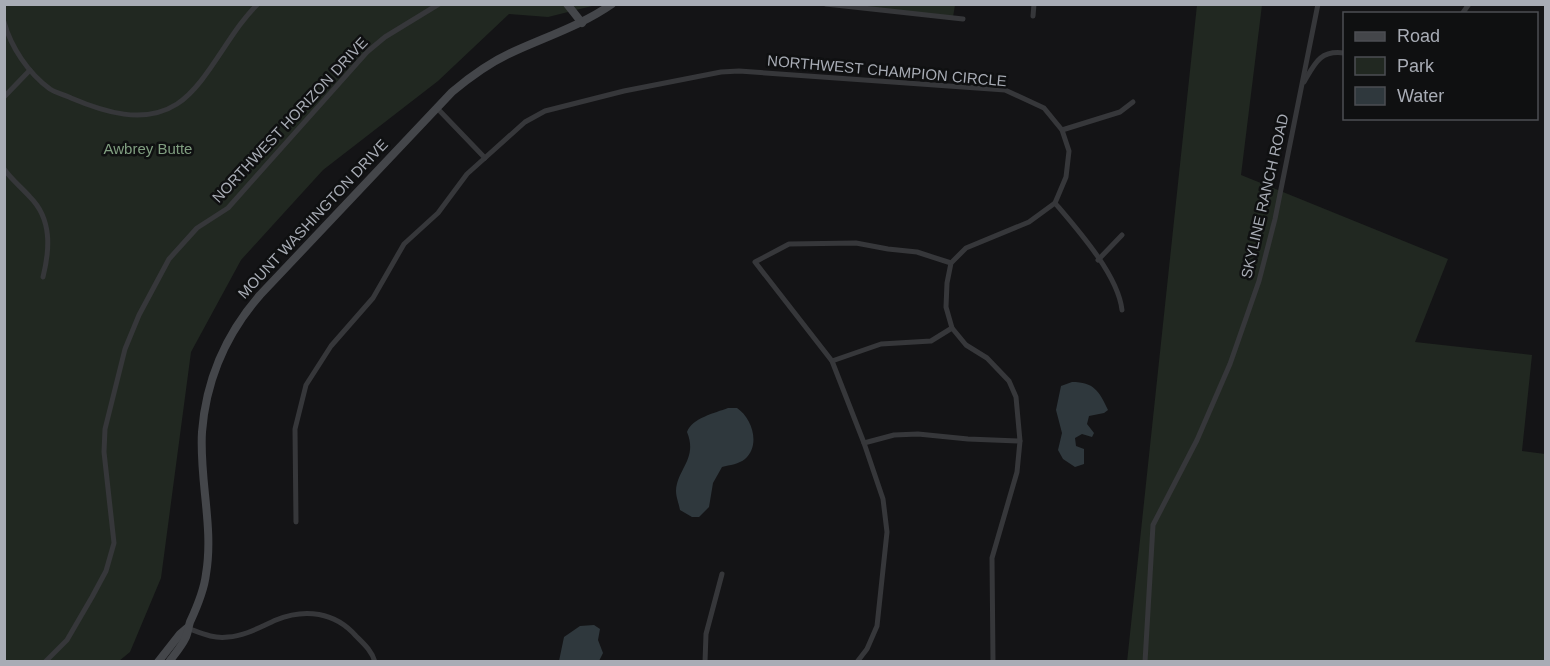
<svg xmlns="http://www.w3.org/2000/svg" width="1550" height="666" font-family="Helvetica,sans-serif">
  <rect width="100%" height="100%" fill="#141416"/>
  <g fill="#212821">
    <path d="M4,5H596L548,17L509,14L438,81L323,170L241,260L191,352L161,578L130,652L119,661H5Z"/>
    <path d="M836,5H955L953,17Z"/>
    <path d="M1197,5H1262L1241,175L1448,259L1415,342L1532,355L1522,451L1545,454V661L1127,662Z"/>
  </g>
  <g fill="#2f383d">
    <path d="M1072,382C1094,382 1099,391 1108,410L1104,413L1089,416L1087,424L1094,433L1092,437L1082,434L1075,438L1076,446L1084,449V464L1075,467L1063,459L1058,450L1062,433L1056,410L1061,386Z"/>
    <path d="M728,408H737C752,418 761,445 745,459C739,464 730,465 722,467L713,483L709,507L699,517H692L680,510C679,504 676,497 676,491C677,469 698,459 687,432C692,418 715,413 728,408Z"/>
    <path d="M594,625L600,629L598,640L603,653L599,661H559L564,637L580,626Z"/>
  </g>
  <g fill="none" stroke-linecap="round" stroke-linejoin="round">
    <g stroke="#36373a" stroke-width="5">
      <path d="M826,4L963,19"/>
      <path d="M1462,14L1469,4"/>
      <path d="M1033,16L1034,4"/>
      <path d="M4,22C11,47 28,73 50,89C56,93 65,95 71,98C104,112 144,125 177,104C208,84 229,31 258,4"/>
      <path d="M1304,82C1315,63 1320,50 1344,53"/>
      <path d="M4,97L30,70"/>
      <path d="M436,107L485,158"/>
      <path d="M1062,130L1120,112L1133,102"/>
      <path d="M4,169C12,180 21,187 30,197C52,219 50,249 43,277"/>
      <path d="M1055,203C1078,230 1118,275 1122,310"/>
      <path d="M1098,260L1122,235"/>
      <path d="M832,361L881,344L931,341L952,328"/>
      <path d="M864,443L894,435L918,434L968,439L1020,441"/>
      <path d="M296,522L295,429L306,385L331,346L373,298L404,244L438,213L467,174L525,122L545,111L624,91L721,72L739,71L1005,90L1044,108L1062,130L1069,151L1066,177L1055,203L1029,222L966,248L951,263L947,283L946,307L952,328L966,345L987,358L1009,381L1016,397L1020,441L1017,472L992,558L993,662"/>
      <path d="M187,628C201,633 213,639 228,637C245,636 260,627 276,620C305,608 335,612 356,636C364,644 372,651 375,662"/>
      <path d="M45,662L67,640L92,597L106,571L114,543L104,452L105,429L125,349L139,315L169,259L197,228L228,208L367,52L385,37L439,4"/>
      <path d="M705,662L706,634L722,574"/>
      <path d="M857,662L867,649L877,626L887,532L883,499L864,443L832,361L755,262L789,244L856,243L888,249L917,252L951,263"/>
      <path d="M1145,662L1153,525L1197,440L1230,364L1259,281L1275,219L1318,4"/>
    </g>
    <g stroke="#44464a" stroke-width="8">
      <path d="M567,4L582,23"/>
      <path d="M158,662L180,634L187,628"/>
      <path d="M169,662C174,655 181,647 185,639C188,634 188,628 190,622C197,607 204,591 206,574C214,527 199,479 202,432C206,380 226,334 260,295L452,92C471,76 492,61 515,51C548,36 582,25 612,4"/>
    </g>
  </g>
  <g text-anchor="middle" stroke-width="5" stroke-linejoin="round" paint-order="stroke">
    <g font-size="15" fill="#a8acb5" stroke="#0f1011">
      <text transform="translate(887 71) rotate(5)" y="5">NORTHWEST CHAMPION CIRCLE</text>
      <text transform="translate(290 120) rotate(-47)" y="5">NORTHWEST HORIZON DRIVE</text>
      <text transform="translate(1265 196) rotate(-77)" y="5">SKYLINE RANCH ROAD</text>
      <text transform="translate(313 219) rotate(-47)" y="5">MOUNT WASHINGTON DRIVE</text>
    </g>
    <g font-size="15" fill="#809e80" stroke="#0f1011">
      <text x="148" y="154">Awbrey Butte</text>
    </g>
  </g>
  <rect width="1550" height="666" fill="none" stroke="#a8acb5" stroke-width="12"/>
  <rect x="1343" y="12" width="195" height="108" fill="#0f1011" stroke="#4c4e53" stroke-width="1.5"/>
  <rect x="1355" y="32" width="30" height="9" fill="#44464a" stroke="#4c4e53" stroke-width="1.5"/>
  <text x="1397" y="42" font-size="18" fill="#a8acb5">Road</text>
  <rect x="1355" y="57" width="30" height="18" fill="#212821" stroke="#4c4e53" stroke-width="1.5"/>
  <text x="1397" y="72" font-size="18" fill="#a8acb5">Park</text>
  <rect x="1355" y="87" width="30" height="18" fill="#2f383d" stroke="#4c4e53" stroke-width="1.5"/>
  <text x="1397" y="102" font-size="18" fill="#a8acb5">Water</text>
</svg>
